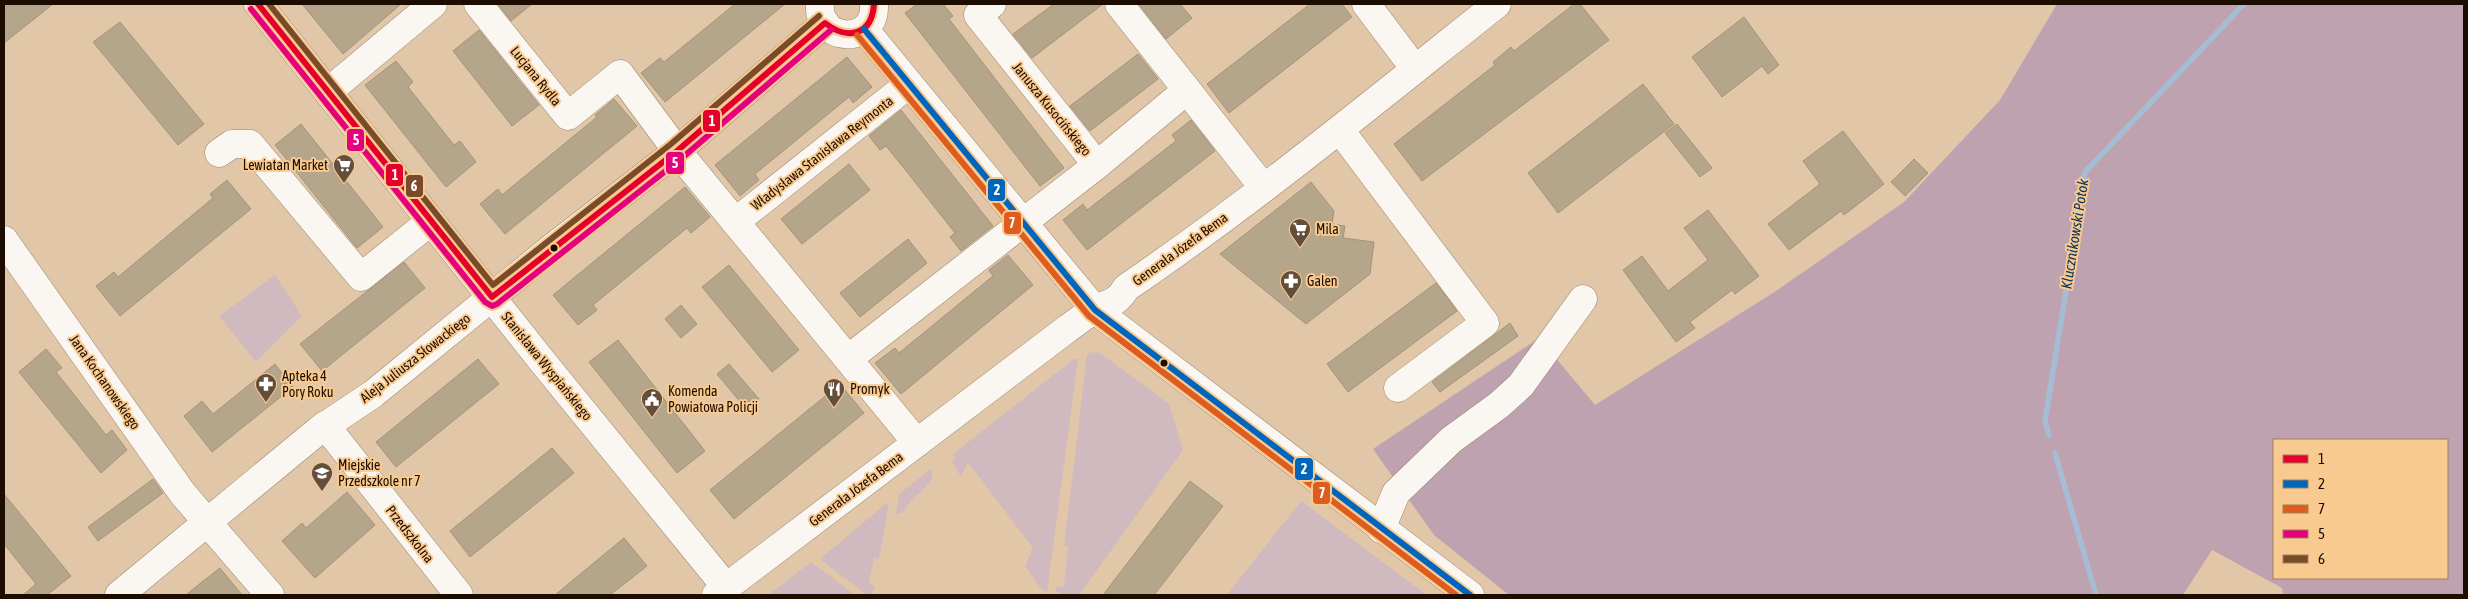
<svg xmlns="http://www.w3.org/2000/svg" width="2468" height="599" font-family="'Asap Condensed',sans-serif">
  <rect width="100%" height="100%" fill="#e1c7a8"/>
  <g fill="#d0b9bf">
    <path d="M275,275L302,316L256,362L219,316Z"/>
    <path d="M1091,352L1100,353L1169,404L1183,450L1079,595H1062L1055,591L1056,587L1064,586L1068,547L1064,546L1087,355Z"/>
    <path d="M1074,359H1078L1047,592L1042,590L1025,566L1033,548L968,462L961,477L952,461L955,459L953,454Z"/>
    <path d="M931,469L933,477C925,491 910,498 902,513L896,514L899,494Z"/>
    <path d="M1301,501L1427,595H1227Z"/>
    <path d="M887,503H889L879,559L874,557L869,583L875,586L872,595H867L820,559Z"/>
    <path d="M811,562L855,595H768Z"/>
  </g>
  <path fill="#bfa2b0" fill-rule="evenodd" d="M2057,4H2464V595H2283L2282,588L2212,550L2183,595H1509L1434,535L1373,449L1539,338L1595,405L1776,291L1904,202L2000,100ZM2274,440H2447V578H2274Z"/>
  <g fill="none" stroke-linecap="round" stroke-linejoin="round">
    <g stroke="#a6bcd4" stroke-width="5.5">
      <path d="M2049,435L2045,421L2085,172L2244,4"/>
      <path d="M2055,453L2096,595"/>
    </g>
  </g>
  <g fill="#b5a58a" stroke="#a39479">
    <path d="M4,4H53L4,43Z"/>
    <path d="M302,4H401L343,54Z"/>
    <path d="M498,4H532L511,21Z"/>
    <path d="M735,4H785L665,102L641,73L660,58L664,62Z"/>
    <path d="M917,4H943L953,16L949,19L1064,168L1040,186L905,13Z"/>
    <path d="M1054,4H1103L1032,58L1013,34Z"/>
    <path d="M1139,4H1180L1192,18L1166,39Z"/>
    <path d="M1310,4H1342L1352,17L1229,113L1207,84Z"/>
    <path d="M1574,4H1580L1609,40L1422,181L1394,144L1495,65L1493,62L1511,47L1514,51Z"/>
    <path d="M1744,17L1779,65L1768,74L1762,66L1722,97L1692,57Z"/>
    <path d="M120,22L204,124L178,145L93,42Z"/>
    <path d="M479,30L539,105L512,126L453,51Z"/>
    <path d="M1138,54L1158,79L1090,131L1070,106Z"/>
    <path d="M847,57L872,87L853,103L849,97L755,174L759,180L740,196L715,165Z"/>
    <path d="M396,61L413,82L408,87L454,145L460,141L476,162L446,187L365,85Z"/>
    <path d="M1643,84L1674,124L1558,213L1528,173Z"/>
    <path d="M614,99L637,126L505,234L480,204L498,189L502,195L597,117L595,115Z"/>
    <path d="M901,110L993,226L961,251L950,237L955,233L907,172L886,146L880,150L869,136Z"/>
    <path d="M1191,120L1215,151L1087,250L1063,220L1083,204L1087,210L1176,141L1172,135Z"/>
    <path d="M301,124L383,227L357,248L275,145Z"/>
    <path d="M1677,124L1712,168L1700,177L1665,133Z"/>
    <path d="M1843,131L1884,184L1844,215L1841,211L1789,250L1768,224L1820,184L1803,161Z"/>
    <path d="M1914,159L1928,173L1905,196L1891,182Z"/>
    <path d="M849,164L870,190L802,244L781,219Z"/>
    <path d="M227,180L251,209L120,316L96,286L114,272L118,277L213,198L210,194Z"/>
    <path d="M1311,182L1334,211L1332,224L1345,226L1343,238L1374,242L1370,274L1306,324L1220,254Z"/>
    <path d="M685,187L710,217L691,233L687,228L593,305L597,310L578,325L553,295Z"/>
    <path d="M1708,210L1759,276L1735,294L1732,290L1690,322L1695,328L1676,342L1623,270L1642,256L1668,291L1708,260L1684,228Z"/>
    <path d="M908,239L927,263L860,317L840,293Z"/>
    <path d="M1008,255L1033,285L901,394L875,363L895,348L899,353L993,276L989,270Z"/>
    <path d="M404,262L425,288L322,371L300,344Z"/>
    <path d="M729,265L799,350L772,372L702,287Z"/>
    <path d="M1436,283L1457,311L1348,392L1327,364Z"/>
    <path d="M681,305L697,324L681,338L665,319Z"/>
    <path d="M1510,323L1518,336L1440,392L1432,382Z"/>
    <path d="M618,340L705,451L677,473L589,362Z"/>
    <path d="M46,349L62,368L56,372L106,435L112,430L127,450L101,473L19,372Z"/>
    <path d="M478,359L499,384L396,467L376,442Z"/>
    <path d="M275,364L293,387L212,452L184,416L202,401L213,414Z"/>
    <path d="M729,364L759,399L747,410L717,374Z"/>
    <path d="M840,384L864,413L734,519L710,490Z"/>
    <path d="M552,448L574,473L470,557L450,531Z"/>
    <path d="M153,479L163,493L98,541L88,527Z"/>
    <path d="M1190,481L1223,506L1154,595H1103Z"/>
    <path d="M347,492L375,525L315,578L282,541L302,523L306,528Z"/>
    <path d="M4,494L71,576L47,595H23L36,584L4,544Z"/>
    <path d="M624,538L647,566L610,595H555Z"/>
    <path d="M220,568L242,595H186L203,581Z"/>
  </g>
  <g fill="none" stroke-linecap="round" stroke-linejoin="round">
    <g stroke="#9a866d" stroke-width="29">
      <g id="minor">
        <path d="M258,4L542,361L726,587"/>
        <path d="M478,4L568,116L620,74L677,151L917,443"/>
        <path d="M820,4C816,43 877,46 874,4"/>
        <path d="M1119,4L1187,90"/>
        <path d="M1366,4L1415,69"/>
        <path d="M864,29L1095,310L1470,595"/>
        <path d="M329,91L433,4"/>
        <path d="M1340,130L1485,323L1398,388"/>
        <path d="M219,153L232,144H250L361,277L431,221"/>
        <path d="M1097,165L1187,90L1263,187"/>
        <path d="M735,222L909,84"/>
        <path d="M4,240L183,494L270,595"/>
        <path d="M848,359L1097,165L978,15L992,4"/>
        <path d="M325,425L459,595"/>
        <path d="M1381,529L1396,493L1451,440L1499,405L1521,385L1583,299"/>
        <path d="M119,595L319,430L373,394L553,247L677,151L825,23"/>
        <path d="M716,595L1067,329C1076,323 1085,315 1094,310C1108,303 1117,304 1126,288C1255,200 1375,101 1497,4"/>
      </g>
    </g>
    <use href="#minor" stroke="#faf7f2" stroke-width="28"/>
    <g stroke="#f9ca90" stroke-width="10">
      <path id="bus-1" d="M258,4L492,297L677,151L825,23C848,41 872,35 874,4"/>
    </g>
    <g stroke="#f9ca90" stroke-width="10">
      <path id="bus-2" d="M864,29L1095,310L1470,595"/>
    </g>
    <g stroke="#f9ca90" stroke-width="10">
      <path id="bus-3" d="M857,35L1089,316L1456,595"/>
    </g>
    <g stroke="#f9ca90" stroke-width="10">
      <path id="bus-4" d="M251,9L485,302L492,306L497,304L682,158L831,30"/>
    </g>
    <g stroke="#f9ca90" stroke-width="10">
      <path id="bus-5" d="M269,4L493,285L671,144L819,16"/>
    </g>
    <use href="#bus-1" stroke="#e4002b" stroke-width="6"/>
    <use href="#bus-2" stroke="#0065bd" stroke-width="6"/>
    <use href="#bus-3" stroke="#dd5c1f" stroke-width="6"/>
    <use href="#bus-4" stroke="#e5007d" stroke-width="6"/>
    <use href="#bus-5" stroke="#7a4b2a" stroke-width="6"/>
  </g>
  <defs>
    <g id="supermarket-pin" transform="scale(1.125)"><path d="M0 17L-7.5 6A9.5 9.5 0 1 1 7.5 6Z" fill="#624e3b" stroke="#f9ca90"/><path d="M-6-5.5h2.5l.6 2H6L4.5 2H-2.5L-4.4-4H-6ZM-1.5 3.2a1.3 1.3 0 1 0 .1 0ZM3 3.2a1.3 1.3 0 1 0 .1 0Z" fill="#fff"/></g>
    <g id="pharmacy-pin" transform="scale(1.125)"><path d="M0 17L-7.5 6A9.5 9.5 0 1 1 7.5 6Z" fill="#624e3b" stroke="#f9ca90"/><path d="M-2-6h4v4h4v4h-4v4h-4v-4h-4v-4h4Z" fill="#fff"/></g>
    <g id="restaurant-pin" transform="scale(1.125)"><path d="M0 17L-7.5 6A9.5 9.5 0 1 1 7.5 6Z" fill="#624e3b" stroke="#f9ca90"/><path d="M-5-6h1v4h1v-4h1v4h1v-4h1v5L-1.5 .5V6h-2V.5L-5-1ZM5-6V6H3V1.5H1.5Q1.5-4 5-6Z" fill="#fff"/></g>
    <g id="civic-pin" transform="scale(1.125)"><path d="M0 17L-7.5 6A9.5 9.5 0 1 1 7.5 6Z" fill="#624e3b" stroke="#f9ca90"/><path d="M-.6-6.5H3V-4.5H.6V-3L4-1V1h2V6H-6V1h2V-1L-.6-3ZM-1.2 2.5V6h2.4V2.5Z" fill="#fff"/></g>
    <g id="school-pin" transform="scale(1.125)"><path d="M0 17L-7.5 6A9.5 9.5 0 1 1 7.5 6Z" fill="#624e3b" stroke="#f9ca90"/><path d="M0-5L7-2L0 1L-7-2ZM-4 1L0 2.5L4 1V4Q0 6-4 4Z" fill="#fff"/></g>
  </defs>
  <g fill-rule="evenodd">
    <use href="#supermarket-pin" x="344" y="165"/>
    <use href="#supermarket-pin" x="1300" y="229"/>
    <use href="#pharmacy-pin" x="1291" y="281"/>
    <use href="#pharmacy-pin" x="266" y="384"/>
    <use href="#restaurant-pin" x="834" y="389"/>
    <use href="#civic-pin" x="652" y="399"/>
    <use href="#school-pin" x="322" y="473"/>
  </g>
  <g fill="#1d0d00" stroke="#f9ca90" stroke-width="2">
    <circle cx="554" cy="248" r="4.5"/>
    <circle cx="1164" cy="363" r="4.5"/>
  </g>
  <g text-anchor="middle" stroke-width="4" stroke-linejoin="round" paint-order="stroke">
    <g font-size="14" fill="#1d0d00" stroke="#f9ca90">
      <text transform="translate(536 76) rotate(51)" y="5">Lucjana Rydla</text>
      <text transform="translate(1052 109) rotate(51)" y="5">Janusza Kusocińskiego</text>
      <text transform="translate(822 153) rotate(-38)" y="5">Władysława Stanisława Reymonta</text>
      <text transform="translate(1180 249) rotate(-36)" y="5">Generała Józefa Bema</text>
      <text transform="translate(415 358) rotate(-38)" y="5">Aleja Juliusza Słowackiego</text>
      <text transform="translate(547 366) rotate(51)" y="5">Stanisława Wyspiańskiego</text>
      <text transform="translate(105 382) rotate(55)" y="5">Jana Kochanowskiego</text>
      <text transform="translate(856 489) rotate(-37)" y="5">Generała Józefa Bema</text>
      <text transform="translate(410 534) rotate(52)" y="5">Przedszkolna</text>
    </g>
    <g font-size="14" fill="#1d0d00" stroke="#f9ca90" text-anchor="start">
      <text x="328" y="170" text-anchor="end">Lewiatan Market</text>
      <text x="1316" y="234">Mila</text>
      <text x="1307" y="286">Galen</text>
      <text x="282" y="381">Apteka 4<tspan x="282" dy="16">Pory Roku</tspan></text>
      <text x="850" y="394">Promyk</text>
      <text x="668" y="396">Komenda<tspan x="668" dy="16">Powiatowa Policji</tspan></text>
      <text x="338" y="470">Miejskie<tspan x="338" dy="16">Przedszkole nr 7</tspan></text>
    </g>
    <g font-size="15" font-style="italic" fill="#073560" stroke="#f9ca90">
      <text transform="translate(2075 234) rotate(-81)" y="5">Klucznikowski Potok</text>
    </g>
  </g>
  <g stroke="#f9ca90" stroke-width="2">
    <rect x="702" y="109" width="19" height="24" rx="5" fill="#e4002b"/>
    <rect x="346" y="128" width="19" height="24" rx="5" fill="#e5007d"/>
    <rect x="665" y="151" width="20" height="24" rx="5" fill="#e5007d"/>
    <rect x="385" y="163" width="19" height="24" rx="5" fill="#e4002b"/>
    <rect x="405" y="174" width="19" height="24" rx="5" fill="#7a4b2a"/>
    <rect x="987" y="178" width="19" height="24" rx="5" fill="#0065bd"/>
    <rect x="1003" y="211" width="19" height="24" rx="5" fill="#dd5c1f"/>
    <rect x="1294" y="457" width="20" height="24" rx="5" fill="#0065bd"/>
    <rect x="1312" y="481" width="19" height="24" rx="5" fill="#dd5c1f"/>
  </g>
  <g font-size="14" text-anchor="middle" font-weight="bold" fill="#fff">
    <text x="712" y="126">1</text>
    <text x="356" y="145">5</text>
    <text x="675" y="168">5</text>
    <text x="395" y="180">1</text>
    <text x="414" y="191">6</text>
    <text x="997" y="195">2</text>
    <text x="1012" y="228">7</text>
    <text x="1304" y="474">2</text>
    <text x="1322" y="498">7</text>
  </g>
  <rect width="2468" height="599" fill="none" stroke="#1d0d00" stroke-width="10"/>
  <rect x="2273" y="439" width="175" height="140" fill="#f9ca90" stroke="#a17e56"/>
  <rect x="2283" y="455" width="25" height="8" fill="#e4002b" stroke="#a17e56"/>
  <text x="2318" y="464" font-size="15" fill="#1d0d00">1</text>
  <rect x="2283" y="480" width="25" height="8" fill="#0065bd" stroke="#a17e56"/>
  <text x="2318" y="489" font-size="15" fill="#1d0d00">2</text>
  <rect x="2283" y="505" width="25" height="8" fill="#dd5c1f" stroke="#a17e56"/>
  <text x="2318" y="514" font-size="15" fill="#1d0d00">7</text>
  <rect x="2283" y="530" width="25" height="8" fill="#e5007d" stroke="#a17e56"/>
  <text x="2318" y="539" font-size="15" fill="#1d0d00">5</text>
  <rect x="2283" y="555" width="25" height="8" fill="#7a4b2a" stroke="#a17e56"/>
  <text x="2318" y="564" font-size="15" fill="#1d0d00">6</text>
</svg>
